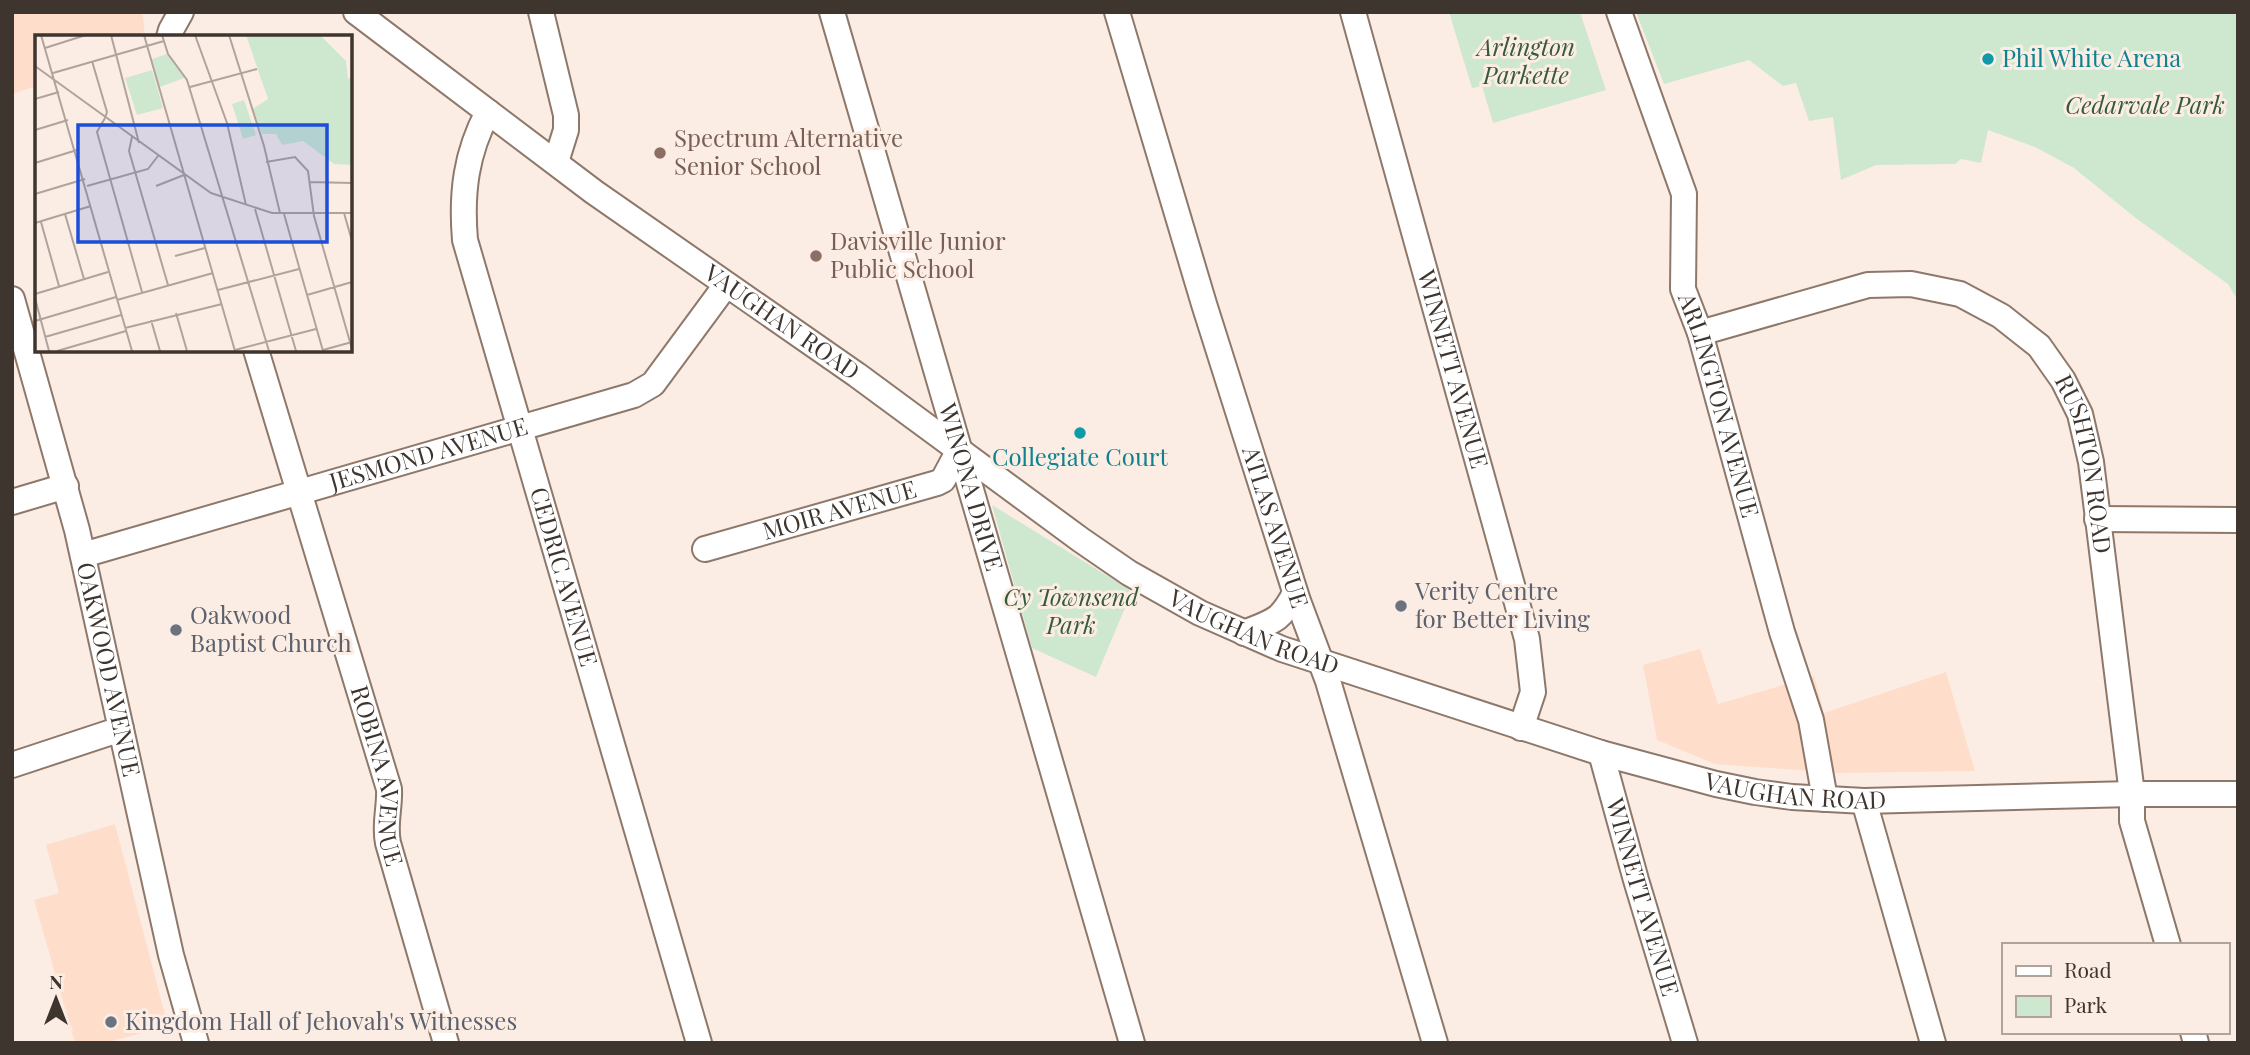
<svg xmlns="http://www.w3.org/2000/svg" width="2250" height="1055" font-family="'Playfair Display',serif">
  <rect width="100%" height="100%" fill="#fcede4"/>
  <g fill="#fedeca">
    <path d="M12,12H140L143,15L145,37H37V86L12,94Z"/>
    <path d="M1700,649L1718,704L1814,676L1824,713L1946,672L1975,771L1838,773L1715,764L1657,740L1643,665Z"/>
    <path d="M115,824L168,1026L105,1043H75L34,900L59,893L46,845Z"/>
  </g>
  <g fill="#cee8cf">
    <path d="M1449,12H1580L1606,90L1493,123L1482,86L1472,88Z"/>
    <path d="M1636,12H2238V301L2228,284L2137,219L2074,168L2035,147L1988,130L1981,163L1961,159L1955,164L1876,165L1841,180L1833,117L1809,121L1796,83L1783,86L1749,60L1664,84Z"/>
    <path d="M992,505L1132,591L1096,677L1032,648Z"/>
  </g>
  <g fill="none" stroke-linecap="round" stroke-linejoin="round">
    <g stroke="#8e786a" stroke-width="28">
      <g id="minor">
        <path id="s1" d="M356,12L594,192L857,375L1081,540L1129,573L1200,613L1282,649L1601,753L1716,784L1755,792L1792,797L1864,801L2132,794H2238"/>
        <path d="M541,12L566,115V130L556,162"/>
        <path id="s2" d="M832,12L1132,1043"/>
        <path id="s3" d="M1117,12L1204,304L1298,601L1328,681L1435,1043"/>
        <path id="s4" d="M1353,12L1527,639L1533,692L1521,728"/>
        <path id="s5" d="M1619,12L1684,194L1683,289L1700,333L1782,632L1811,720L1825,799"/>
        <path d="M169,37L171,30L181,12"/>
        <path id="s6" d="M488,112C466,153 461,193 465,240L699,1043"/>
        <path id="s7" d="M12,299L77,530L171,955L196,1043"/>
        <path id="s8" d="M1700,333L1868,285L1911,284L1960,294L2001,316L2039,346L2063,380L2080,414L2091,462L2132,794V821L2168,945"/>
        <path id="s9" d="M256,350L389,789C390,808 384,824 388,843L446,1043"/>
        <path d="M12,502L66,486"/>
        <path d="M2097,519L2238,520"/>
        <path id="s10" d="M705,549L937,483L943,480L959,450"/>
        <path id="s11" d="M83,555L634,395L653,384L726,285"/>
        <path d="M1244,633C1273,621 1280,622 1295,593"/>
        <path id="s12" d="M1601,753L1636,880L1685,1043"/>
        <path d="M12,765L121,729"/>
        <path d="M1864,801L1933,1043"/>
        <path d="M2193,1032L2196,1043"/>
      </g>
    </g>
    <use href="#minor" stroke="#fff" stroke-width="24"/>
  </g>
  <g fill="#0f9aa8" stroke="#fcede4" stroke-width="2.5">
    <circle cx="1988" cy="59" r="7"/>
    <circle cx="1080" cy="433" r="7"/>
  </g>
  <g fill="#8d6e63" stroke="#fcede4" stroke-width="2.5">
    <circle cx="660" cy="153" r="7"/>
    <circle cx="816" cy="256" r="7"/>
  </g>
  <g fill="#6b7280" stroke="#fcede4" stroke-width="2.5">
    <circle cx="1401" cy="606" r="7"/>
    <circle cx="176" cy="630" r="7"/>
    <circle cx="111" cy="1022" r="7"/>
  </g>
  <g text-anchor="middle" stroke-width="6" stroke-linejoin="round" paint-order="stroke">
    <g font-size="24" font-style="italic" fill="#345c38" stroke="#fcede4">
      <text x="1526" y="56">Arlington<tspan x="1526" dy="28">Parkette</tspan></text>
      <text x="2145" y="114">Cedarvale Park</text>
      <text x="1071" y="606">Cy Townsend<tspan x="1071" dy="28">Park</tspan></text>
    </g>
    <g font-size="24" fill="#0d838f" stroke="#fcede4" text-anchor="start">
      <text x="2002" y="67">Phil White Arena</text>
      <text x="1080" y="466" text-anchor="middle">Collegiate Court</text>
    </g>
    <g font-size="24" fill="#785e54" stroke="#fcede4" text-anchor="start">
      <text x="674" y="147">Spectrum Alternative<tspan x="674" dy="28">Senior School</tspan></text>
      <text x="830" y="250">Davisville Junior<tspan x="830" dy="28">Public School</tspan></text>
    </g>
    <g font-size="24" fill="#3e352f" stroke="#fcede4">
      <text dy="8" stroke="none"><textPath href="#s1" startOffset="527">VAUGHAN ROAD</textPath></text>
      <text dy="8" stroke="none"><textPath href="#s4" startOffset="371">WINNETT AVENUE</textPath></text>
      <text dy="8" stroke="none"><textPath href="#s5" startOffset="410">ARLINGTON AVENUE</textPath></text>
      <text dy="8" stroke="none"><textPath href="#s11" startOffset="360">JESMOND AVENUE</textPath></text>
      <text dy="8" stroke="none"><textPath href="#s8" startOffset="492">RUSHTON ROAD</textPath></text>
      <text dy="8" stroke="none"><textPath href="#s2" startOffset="495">WINONA DRIVE</textPath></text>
      <text dy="8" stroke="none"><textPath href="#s10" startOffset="140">MOIR AVENUE</textPath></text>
      <text dy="8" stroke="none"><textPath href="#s3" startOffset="539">ATLAS AVENUE</textPath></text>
      <text dy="8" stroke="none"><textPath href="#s6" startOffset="483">CEDRIC AVENUE</textPath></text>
      <text dy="8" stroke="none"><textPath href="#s1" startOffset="1094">VAUGHAN ROAD</textPath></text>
      <text dy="8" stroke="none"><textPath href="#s7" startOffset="383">OAKWOOD AVENUE</textPath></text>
      <text dy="8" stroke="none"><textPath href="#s9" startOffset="444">ROBINA AVENUE</textPath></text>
      <text dy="8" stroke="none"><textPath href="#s1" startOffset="1661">VAUGHAN ROAD</textPath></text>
      <text dy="8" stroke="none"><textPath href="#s12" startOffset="150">WINNETT AVENUE</textPath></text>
    </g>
    <g font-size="24" fill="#5b616d" stroke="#fcede4" text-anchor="start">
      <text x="1415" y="600">Verity Centre<tspan x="1415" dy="28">for Better Living</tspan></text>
      <text x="190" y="624">Oakwood<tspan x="190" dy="28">Baptist Church</tspan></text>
      <text x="125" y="1030">Kingdom Hall of Jehovah's Witnesses</text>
    </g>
  </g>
  <g transform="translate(35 35)">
    <rect width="317" height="317" fill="#fcede4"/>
    <path d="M211,0H285L311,26L313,44L317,42V130L299,129L268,106L247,110L241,99H227L218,74L233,64ZM132,19L149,43L125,52L117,24ZM117,35L128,73L102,80L90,43ZM209,65L221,100L208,104L197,69Z" fill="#cee8cf"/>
    <path fill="none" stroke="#b0a39c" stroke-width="2" d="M6,0L97,316M76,0L104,108M109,0L200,316M127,0L133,19L152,45L234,316M160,0L192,88L211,170M194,0L229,111L245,178M10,13L51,0M57,26L72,77L70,83M0,31L176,158L237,178H317M18,38L129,6M155,52L222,34M0,64L24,57M70,83L62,97L107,257M0,95L33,85M97,102L94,116L133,250M231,127L260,122L273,136L279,181L317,314M0,128L42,115M275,147L317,148M52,151L113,134L123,121M121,151L149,140M0,159L50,144M220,174L261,316M309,178L317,206M30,179L49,244M249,179L288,316M6,187L24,251M0,188L56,171M140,221L170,213M183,255L264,234M0,259L73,237M272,260L317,247M0,263L14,316M82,265L178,238M141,278L152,316M116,285L125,316M0,286L81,262M90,293L187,269M10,302L86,280M200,315L281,294M288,315L317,307M22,316L91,296"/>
    <path fill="#1d4ed8" fill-opacity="0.15" stroke="#1d4ed8" stroke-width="3.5" d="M43,90H292V207H43Z"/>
    <rect width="317" height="317" fill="none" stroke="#3e352f" stroke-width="3.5"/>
  </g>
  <rect width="2250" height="1055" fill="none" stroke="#3e352f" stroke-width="28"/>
  <rect x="2002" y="943" width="228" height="91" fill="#fcede4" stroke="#b0a39c" stroke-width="2"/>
  <rect x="2016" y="966" width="35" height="10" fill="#ffffff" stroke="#b0a39c" stroke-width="2"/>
  <text x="2064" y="978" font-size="21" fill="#3e352f">Road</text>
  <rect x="2016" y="996" width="35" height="21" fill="#cee8cf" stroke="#b0a39c" stroke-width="2"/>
  <text x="2064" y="1013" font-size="21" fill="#3e352f">Park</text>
  <g transform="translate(56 999)" stroke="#fcede4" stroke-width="5" paint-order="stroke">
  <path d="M0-5L12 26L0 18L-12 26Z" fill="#3e352f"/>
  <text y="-10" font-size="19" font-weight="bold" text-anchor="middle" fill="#3e352f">N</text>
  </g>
</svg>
